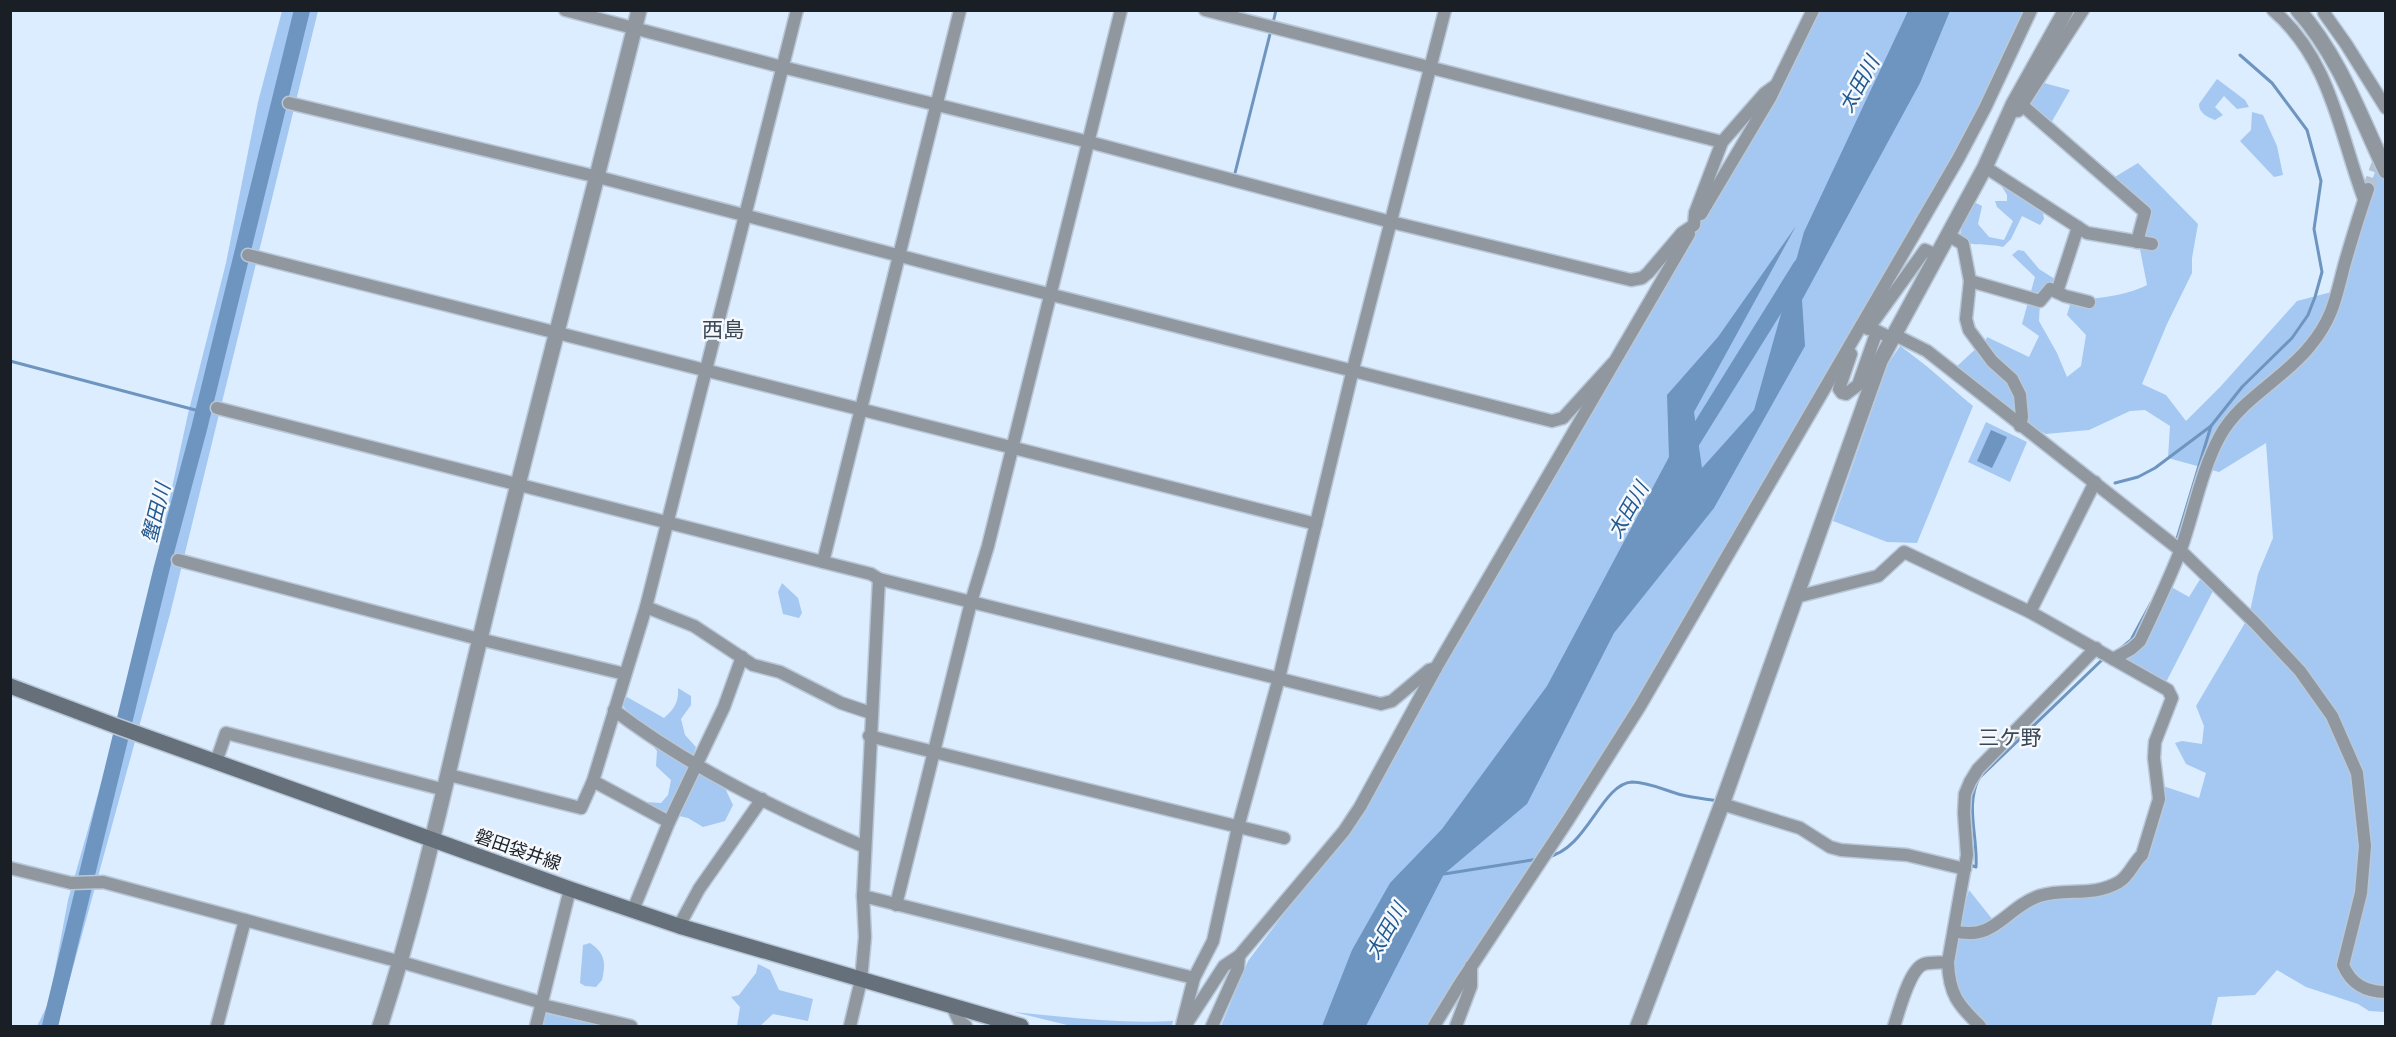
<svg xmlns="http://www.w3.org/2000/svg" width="2396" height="1037" font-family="'PT Sans','Noto Sans JP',sans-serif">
  <rect width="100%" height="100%" fill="#dcedff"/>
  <g fill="#a4c8f1">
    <path d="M282,11H318L170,614L57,1026H37L49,1002L68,900L130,681L188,414L226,263L258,102Z"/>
    <path d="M1820,11H2028L1961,155L1578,806L1434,1026H1221L1248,961L1354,821L1635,326L1796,59Z"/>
    <path d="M2217,79L2245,100L2249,107L2237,109L2224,96L2215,107L2223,115L2215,120C2207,117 2199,113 2199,104Z"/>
    <path d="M2044,83L2070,90L2051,123L2030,104Z"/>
    <path d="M2252,112L2263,115L2277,146L2283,175L2274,177L2240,141L2251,130Z"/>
    <path d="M2385,149V1012L2369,1011L2358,1004L2306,987L2277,970L2255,995L2218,997L2211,1026H1980L1957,1002L1949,958L1969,890L1997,925L2033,899L2106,891L2142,855L2157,784L2199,798L2206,773L2186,764L2175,743L2182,741L2202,744L2204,726L2196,706L2249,616L2258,574L2273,538L2266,443L2219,472L2168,458L2170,426L2145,410L2130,411L2089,430L2046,434L2027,424L1954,369L1981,344L1983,347L1987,337L2029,357L2039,336L2022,324L2035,277L2012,255L2018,250L2024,251L2039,269L2058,281L2040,301L2039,321L2057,353L2067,377L2081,366L2086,335L2067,315L2072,298C2092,301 2128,295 2147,285L2138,239L2145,212L2113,178L2138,163L2198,224L2192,258V273L2167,324L2142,384L2166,395L2186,421L2221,386L2297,301L2339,290L2368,189Z"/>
    <path d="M2005,180L2042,206L2044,219L2040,225L2022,216L2011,239L2003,247C1988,243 1973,247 1959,240L1968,199L1982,206L1978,224L1989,237L2004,240L2013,221L1997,207L1995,201H2007V195L2001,185Z"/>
    <path d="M1900,346C1926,364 1949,386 1973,406L1917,543L1887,542L1833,521L1888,364Z"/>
    <path d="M1986,422L2027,442L2010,482L1968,462Z"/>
    <path d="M2204,573L2216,585L2163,688L2117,657L2137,644L2166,584L2189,597Z"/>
    <path d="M782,583L798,598L802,613L799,618L783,614L778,592Z"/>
    <path d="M678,688L691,696V705L681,719L685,735L696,747L693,756L725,788L733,805L725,821L703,827L688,818L644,808L646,802L661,803L668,795L671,780L656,766L657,751L621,703L627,697L664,718C674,709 679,702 678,688Z"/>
    <path d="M590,943C605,953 606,963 602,980L596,987L585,986L580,983L583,945Z"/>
    <path d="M758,964L770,970L779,990L813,999L808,1021L773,1014L760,1026H737L740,1007L731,997L739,995L756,973Z"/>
    <path d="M1014,1012C1068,1017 1119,1024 1173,1021L1172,1026H1071Z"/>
    <path d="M544,1013L601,1026H540Z"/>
  </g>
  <g fill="#6e95bf">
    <path d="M1908,11H1950L1920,83L1802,300L1805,346L1714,508L1614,633L1527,804L1444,874L1366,1026H1322L1352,950L1390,883L1442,829L1547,686L1669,457L1667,395L1718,337L1796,226L1694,412L1702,468L1754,410L1804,232Z"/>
    <path d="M1991,430L2007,437L1992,468L1977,461Z"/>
  </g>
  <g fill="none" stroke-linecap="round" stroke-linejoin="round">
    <g stroke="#6e95bf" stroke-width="3">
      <path d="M1273,23L1276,10"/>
      <path d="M1235,173L1271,30"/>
      <path d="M10,361L203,412"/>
      <path d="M2115,483L2138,477L2155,468L2211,426L2242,387L2292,338L2308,315L2315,297L2322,272L2314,229L2321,181L2307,130L2272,83L2240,55"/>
      <path d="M2176,542L2211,426"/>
      <path d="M2120,649L2131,640L2151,603"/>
      <path d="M1547,857C1587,850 1601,784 1632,782C1649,782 1666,791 1682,795C1694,798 1707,799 1719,801"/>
      <path d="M1970,865L1976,867C1978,837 1965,805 1979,778L2104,658"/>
      <path d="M1444,874L1538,859"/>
    </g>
    <g stroke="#6e95bf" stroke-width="16">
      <path d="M1686,451L1801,266"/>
      <path d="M50,1026L162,567L199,429L302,10"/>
    </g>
    <path stroke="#b5c4d3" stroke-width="12" stroke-dasharray="12 6" stroke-linecap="butt" d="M2368,189L2386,141"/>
    <g stroke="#b9c8d8" stroke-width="15">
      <g id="minor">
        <path d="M565,10L782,67L1089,142L1391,222L1631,280L1642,278L1648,273L1682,233L1694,225L1695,213L1722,142L1765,93L1776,85"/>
        <path d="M1205,10L1722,142"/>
        <path d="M2273,10C2331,60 2339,132 2364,199"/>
        <path d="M2324,13L2346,44L2386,108"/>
        <path d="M289,103L598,177L977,276L1552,421L1563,418L1613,363"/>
        <path d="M2022,105L2145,212L2137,242"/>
        <path d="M2018,111L2083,10"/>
        <path d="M1985,167L2087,233L2152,244"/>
        <path d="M1701,214L1770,98L1813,10"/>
        <path d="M1948,235L1963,244L1970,281L1966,319L1969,330L1992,361L2012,379L2020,395L2022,417L2020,426"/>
        <path d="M248,255L1316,524"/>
        <path d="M1970,281L2040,301L2050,289L2065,296L2089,302"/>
        <path d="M2057,292L2078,227"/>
        <path d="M1868,329L1925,250L1937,255"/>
        <path d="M1893,334L1927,351L2180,550L2255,623L2300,671L2332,716L2357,773L2365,846L2361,893L2343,965C2351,984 2365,992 2386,992"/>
        <path d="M1851,354L1839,389L1842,393L1846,394L1858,385L1877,331L1891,338"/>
        <path d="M217,408L823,562L871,574L879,579L1381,704L1392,701L1429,670L1436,668"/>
        <path d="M178,560L479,639L625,674"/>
        <path d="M823,562L960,10"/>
        <path d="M1796,597L1878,576L1904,552L2030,612L2168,690L2172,698L2155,742L2154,758L2159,799L2142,855C2133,863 2130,875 2119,882C2091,898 2067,887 2039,896C2005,908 1995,942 1954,931"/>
        <path d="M646,607L694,626L753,665L780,672L841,703L871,713"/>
        <path d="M2030,612L2095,482"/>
        <path d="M2113,659L2131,649L2140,641C2154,611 2169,580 2181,549C2194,512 2201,471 2220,436C2240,399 2284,379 2310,346C2335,316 2336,294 2346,259C2353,235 2360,212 2368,189"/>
        <path d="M614,710C690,768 778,810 865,847"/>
        <path d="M869,736L1284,838"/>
        <path d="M216,762L226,733L445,790"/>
        <path d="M449,775L581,808L593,781L646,607L797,10"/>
        <path d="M593,781L669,822"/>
        <path d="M1722,804L1800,828L1830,847L1841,850L1907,855L1965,869"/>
        <path d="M10,868L71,883L103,882L401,962L543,1003"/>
        <path d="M863,896L1194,978"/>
        <path d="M896,905L971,602L988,546L1121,10"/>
        <path d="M633,910L669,822L724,707L742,657"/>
        <path d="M679,926L699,889L762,799"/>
        <path d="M542,1005L631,1026"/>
        <path d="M952,1006L959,1021L966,1026"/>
        <path d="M1182,1025L1194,978L1213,941L1238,827L1279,678L1353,369L1445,10"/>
        <path d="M217,1026L245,920"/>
        <path d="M536,1026L570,889"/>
        <path d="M850,1026L861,980L865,937L863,896L879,579"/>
        <path d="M1185,1026L1224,966L1239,956L1344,831L1360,807L1436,668L1689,234"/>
        <path d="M1212,1026L1238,968L1239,956"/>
        <path d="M1434,1026L1459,985L1568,820L1640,706L1958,159L1985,108L2031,10"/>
        <path d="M1456,1026L1471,986V966"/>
        <path d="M1894,1026C1899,1012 1909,969 1924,964C1931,962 1941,963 1948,962"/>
        <path d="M1980,1026C1958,1005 1949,994 1948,962L1967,855L1964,813L1965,794L1970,782L1978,769L2096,648"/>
      </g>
    </g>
    <g stroke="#b9c8d8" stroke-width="18">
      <g id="tertiary">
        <path d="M2298,10C2339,56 2360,116 2386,171"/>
        <path d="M380,1026C422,899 448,769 480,639C530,429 587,220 639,10"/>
        <path d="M1638,1026L1722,804L1880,361L1985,167L2013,105L2066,10"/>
      </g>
    </g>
    <g stroke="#b9c8d8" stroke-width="18">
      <path id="secondary" d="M10,686L116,726L570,889L679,926L1021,1026"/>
    </g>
    <use href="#minor" stroke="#91979f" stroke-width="12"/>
    <use href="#tertiary" stroke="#91979f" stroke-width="15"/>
    <use href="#secondary" stroke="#66707a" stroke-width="15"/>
  </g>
  <g text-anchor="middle" stroke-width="5" stroke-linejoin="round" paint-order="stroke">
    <g font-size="18" fill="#191f25" stroke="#f5f8fc">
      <text transform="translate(518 850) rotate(19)" y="6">磐田袋井線</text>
    </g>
    <g font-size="20" font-style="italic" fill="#225990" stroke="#f5f8fc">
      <text transform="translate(1859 84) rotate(-61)" y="7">太田川</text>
      <text transform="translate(1628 510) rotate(-60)" y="7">太田川</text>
      <text transform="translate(156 513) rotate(-76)" y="7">蟹田川</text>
      <text transform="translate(1386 931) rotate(-60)" y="7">太田川</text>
    </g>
    <g font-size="21" fill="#394654" stroke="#f5f8fc">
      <text x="723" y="337">西島</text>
      <text x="2010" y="745">三ケ野</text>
    </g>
  </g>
  <rect width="2396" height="1037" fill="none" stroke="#191f25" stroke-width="24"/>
</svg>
